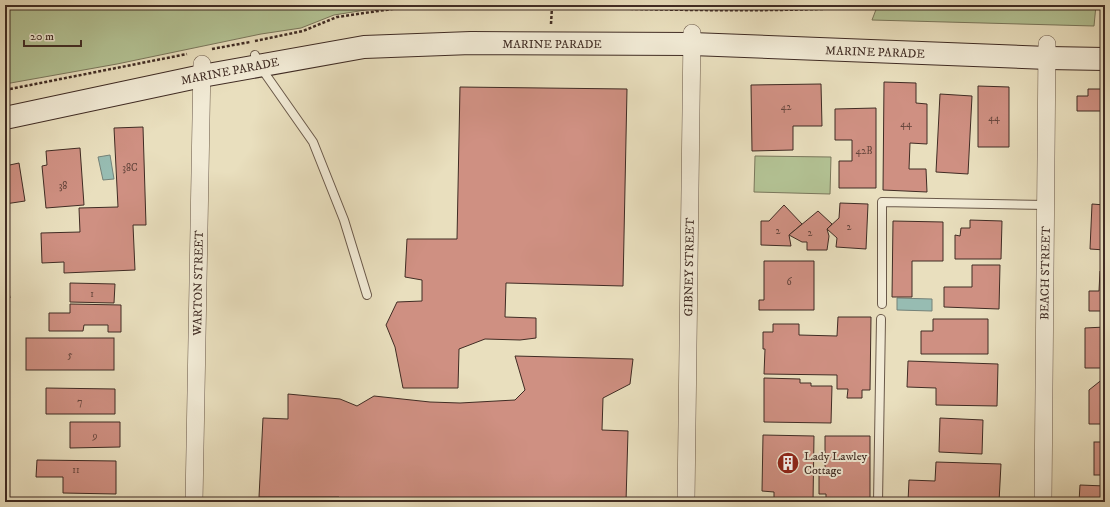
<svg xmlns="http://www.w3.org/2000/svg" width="1110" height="507" font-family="'IM FELL DW Pica',serif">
  <rect width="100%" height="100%" fill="#e9dfbe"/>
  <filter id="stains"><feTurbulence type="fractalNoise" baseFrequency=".005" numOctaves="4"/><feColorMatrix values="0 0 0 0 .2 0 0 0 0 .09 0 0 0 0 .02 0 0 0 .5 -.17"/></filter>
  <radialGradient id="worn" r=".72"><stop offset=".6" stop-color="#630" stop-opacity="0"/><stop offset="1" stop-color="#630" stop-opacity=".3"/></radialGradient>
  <g fill="#b3c294" stroke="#7a775c">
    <path d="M15,5H38L50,9L54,5H371L372,9L334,15L301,28L261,34L117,64L5,84V8Z"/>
    <path d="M884,5H1096L1094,26L872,20L877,7Z"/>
    <path d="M755,156L831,157L830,194L754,192Z"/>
  </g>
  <g fill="#97bcb2" stroke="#748279">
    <path d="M110,155L114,179L103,180L98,157Z"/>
    <path d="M897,298L932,299V311L897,310Z"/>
  </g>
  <g fill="#cf9082" stroke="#402c24">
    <path d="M884,82L916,83V103L927,104V144L910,143L909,169H926L927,192L883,190Z"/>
    <path d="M821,84L822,126H793V150L752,151L751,85Z"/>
    <path d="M978,86L1009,87V147H978Z"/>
    <path d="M460,87L627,89L623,286L506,283L505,317L536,318V338L520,340L485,339L459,349L458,388H403L395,347L386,325L397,302L422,301V280L405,277L407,239H457Z"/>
    <path d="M1088,89H1105V111H1077V96H1088Z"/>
    <path d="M940,94L972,96L968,174L936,172Z"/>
    <path d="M876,108V188H839V161H852V140H835V109Z"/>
    <path d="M143,127L146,225H133L135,270L64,273V262L42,263L41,233L80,232L79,208L118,207L114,128Z"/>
    <path d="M80,148L84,205L46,208L42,166L47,165L46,151Z"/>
    <path d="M19,163L25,201L5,204V166Z"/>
    <path d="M840,203L868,204L866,249L836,247L837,238L827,229L839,218Z"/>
    <path d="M1092,204L1105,205V250L1090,249Z"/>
    <path d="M784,205L802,224L789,235L791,246L761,245V221H769Z"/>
    <path d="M818,211L832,224L827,229L829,236L827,250H807V242H802L789,235Z"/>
    <path d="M970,220L1002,221L1001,259H955V235L960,236L961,228H970Z"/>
    <path d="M893,221L943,222V261H912V297H892Z"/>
    <path d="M764,261H814V310H759V300H764Z"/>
    <path d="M972,265H1000L999,309L944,307V287H972Z"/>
    <path d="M5,267L10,298H5Z"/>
    <path d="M1100,271H1105V311H1089V291H1099Z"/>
    <path d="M70,283L115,284L114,303L70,302Z"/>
    <path d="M70,304L121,305V332H108V325H84L83,331H49V313H70Z"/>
    <path d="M838,317H871L870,390H862V398H847L848,389H837V375L764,374L765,349H763V332H773V324H799V335L837,336Z"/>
    <path d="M933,319H988V354H921V331H933Z"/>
    <path d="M1105,327V368H1085V328Z"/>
    <rect x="26" y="338" width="88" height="32"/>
    <path d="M515,356L633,359L630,384L603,398L602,430L628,431L626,502H340L339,497H259L263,418L288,419V394L340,399L357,406L374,396L430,402L460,403L515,400L525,390Z"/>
    <path d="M908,361L998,364L997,406L936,405V388L907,387Z"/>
    <path d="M764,378L800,379V383H811V386H832L831,423L764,422Z"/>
    <path d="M1104,378L1105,424H1089V390Z"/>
    <path d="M46,388L115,389V414H46Z"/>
    <path d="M940,418L983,420L982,454L939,452Z"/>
    <path d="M70,422H120V447L70,448Z"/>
    <path d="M763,435L814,436L813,502H774V492L762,491Z"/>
    <path d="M825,436H870V502H826V494H819V470H825Z"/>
    <rect x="1094" y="442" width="11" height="33"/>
    <path d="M37,460L116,461V494L63,493V477H36Z"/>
    <path d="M936,462L1001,464L999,502H908L909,480L935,481Z"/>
    <path d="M1080,485L1105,486V502H1079Z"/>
  </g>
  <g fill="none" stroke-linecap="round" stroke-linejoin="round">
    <g stroke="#6a594a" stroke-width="10">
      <g id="service">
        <path d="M255,55L259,65L313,142L344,220L367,295"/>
        <path d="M882,304V202L1046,205"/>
        <path d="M878,502L881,319"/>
      </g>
    </g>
    <g stroke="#6a594a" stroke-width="18">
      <g id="minor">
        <path d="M194,502L202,64"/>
        <path d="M686,502L692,33"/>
        <path d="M1043,502L1047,44"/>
      </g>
    </g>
    <g stroke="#402c24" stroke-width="24">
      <path id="secondary" d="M5,118L202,76L364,47L471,43L692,44L1048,58L1105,59"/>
    </g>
    <g stroke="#402c24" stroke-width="2.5" stroke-dasharray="3 2" stroke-linecap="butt">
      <path d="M375,5L376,11"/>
      <path d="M485,5C612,8 739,14 867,7L871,5"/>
      <path d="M551,24L552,7"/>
      <path d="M255,41L303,31L337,17L392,9L436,5"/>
      <path d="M212,49L250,42"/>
      <path d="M5,90L187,54"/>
    </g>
    <use href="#service" stroke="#f1ead5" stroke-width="8"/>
    <use href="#minor" stroke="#f1ead5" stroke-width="17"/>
    <use href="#secondary" stroke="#f1ead5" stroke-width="22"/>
  </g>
  <defs>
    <g id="building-disc" transform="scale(1.15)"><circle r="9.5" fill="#8f2418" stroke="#f1ead5"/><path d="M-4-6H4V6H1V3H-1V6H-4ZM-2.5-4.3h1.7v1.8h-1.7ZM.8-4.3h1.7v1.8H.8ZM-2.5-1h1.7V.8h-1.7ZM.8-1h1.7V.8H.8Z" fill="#fff"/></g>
  </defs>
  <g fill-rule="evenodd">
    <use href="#building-disc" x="788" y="463"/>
  </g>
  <g text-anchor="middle" stroke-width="4" stroke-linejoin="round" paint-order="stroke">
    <g font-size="10" fill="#64453c">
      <text x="786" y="110">42</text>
      <text x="994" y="121">44</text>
      <text x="906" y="127">44</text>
      <text x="864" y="154">42B</text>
      <text x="130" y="171">38C</text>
      <text x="63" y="189">38</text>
      <text x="849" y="230">2</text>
      <text x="778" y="234">2</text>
      <text x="810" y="236">2</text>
      <text x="789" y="285">6</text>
      <text x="92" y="297">1</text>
      <text x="70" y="358">5</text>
      <text x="80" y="405">7</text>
      <text x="95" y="439">9</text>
      <text x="76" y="473">11</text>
    </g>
    <g font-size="12" fill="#402c24" stroke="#f1ead5">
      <text x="552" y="48">MARINE PARADE</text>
      <text transform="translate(875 52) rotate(2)" y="4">MARINE PARADE</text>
      <text transform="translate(230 71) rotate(-11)" y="4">MARINE PARADE</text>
      <text transform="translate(689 267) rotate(-89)" y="4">GIBNEY STREET</text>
      <text transform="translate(1045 273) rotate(-89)" y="4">BEACH STREET</text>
      <text transform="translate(198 283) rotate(-89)" y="4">WARTON STREET</text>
    </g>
    <g font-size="12" fill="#402c24" stroke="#f1ead5" text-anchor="start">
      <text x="804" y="460">Lady Lawley<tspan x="804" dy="14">Cottage</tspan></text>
    </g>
  </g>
  <rect width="1110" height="507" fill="none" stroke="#e9dfbe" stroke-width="20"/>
  <rect x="6" y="6" width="1098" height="495" fill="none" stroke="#402c24" stroke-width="2"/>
  <rect x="10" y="10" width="1090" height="487" fill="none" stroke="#402c24"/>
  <path d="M24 40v6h57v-6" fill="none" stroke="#402c24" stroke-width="2"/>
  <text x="30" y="40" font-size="12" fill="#402c24" stroke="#f1ead5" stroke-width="3" paint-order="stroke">20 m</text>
  <rect width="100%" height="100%" filter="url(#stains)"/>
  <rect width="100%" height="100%" fill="url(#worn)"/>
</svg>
